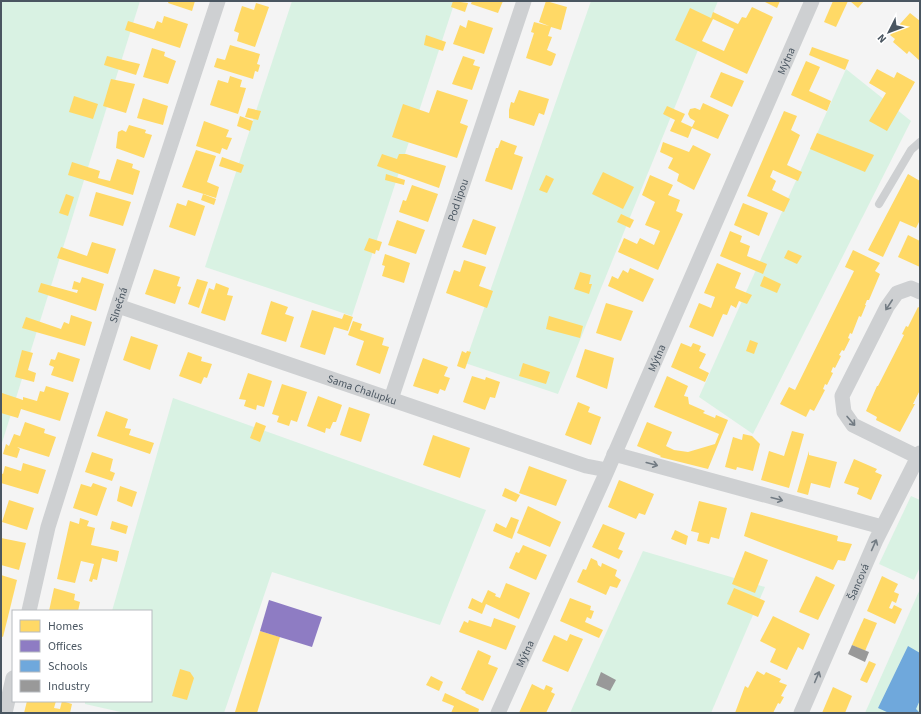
<svg xmlns="http://www.w3.org/2000/svg" width="921" height="714" font-family="'Source Sans 3',sans-serif">
  <rect width="100%" height="100%" fill="#f4f4f4"/>
  <g fill="#d9f2e3">
    <path d="M1,1H140L1,446Z"/>
    <path d="M292,1H455L352,316L205,267Z"/>
    <path d="M591,1H718L558,394L465,363Z"/>
    <path d="M846,69L911,121L753,434L699,397Z"/>
    <path d="M173,398L486,510L440,625L272,572L224,713H125L85,704V701H151V611H112Z"/>
    <path d="M911,496L920,500V567L914,580L879,564Z"/>
    <path d="M643,551L765,587L711,713H570Z"/>
    <path d="M920,589V713H865Z"/>
  </g>
  <g fill="#ffd966" fill-rule="evenodd">
    <path d="M169,1H195L192,11L168,3Z"/>
    <path d="M453,1L468,3L465,12L451,7Z"/>
    <path d="M472,1H503L498,13L471,4Z"/>
    <path d="M546,1L567,7L561,30L551,27L548,36L552,37L547,50L556,54L552,65L550,66L526,58L534,33L531,32L534,22L549,26L539,22Z"/>
    <path d="M763,1H780L777,8Z"/>
    <path d="M833,1H848L836,27L824,22Z"/>
    <path d="M850,1H864L858,8Z"/>
    <path d="M256,3L269,7L255,47L237,41L239,33L234,31L242,6L254,10Z"/>
    <path d="M752,7L773,17L747,74L675,40L690,8L711,18L713,12L738,24L742,17L746,18ZM713,19L734,29L724,51L702,41Z"/>
    <path d="M910,13L920,21V61L909,51L907,54L893,42L895,39L890,35Z"/>
    <path d="M164,16L188,24L180,48L125,30L128,21L154,29L157,21L162,23Z"/>
    <path d="M468,20L493,28L484,54L453,44L460,25L466,28Z"/>
    <path d="M426,35L446,42L443,51L424,45Z"/>
    <path d="M230,45L260,54L257,64L260,65L258,72L255,71L253,79L214,67L217,58L225,60Z"/>
    <path d="M812,47L849,60L845,70L809,55Z"/>
    <path d="M152,48L165,52L164,56L176,61L168,84L143,77Z"/>
    <path d="M107,56L140,64L136,75L104,65Z"/>
    <path d="M463,56L475,60L473,65L480,67L472,90L452,84Z"/>
    <path d="M806,61L820,67L809,91L831,101L827,111L791,95Z"/>
    <path d="M877,69L894,78L897,72L915,82L887,131L869,121L886,93L869,83Z"/>
    <path d="M721,72L744,81L732,107L710,97Z"/>
    <path d="M230,76L242,80L240,87L246,88L238,114L210,105L218,80L228,83Z"/>
    <path d="M111,79L135,84L126,113L103,106Z"/>
    <path d="M437,90L468,100L460,123L468,126L457,158L392,137L403,104L429,113Z"/>
    <path d="M519,90L549,99L544,115L539,113L534,126L509,118V110L511,102L514,103Z"/>
    <path d="M74,96L98,104L93,119L69,112Z"/>
    <path d="M143,98L168,106L163,125L137,118Z"/>
    <path d="M703,103L729,115L718,139L692,128L688,138L670,131L675,120L663,114L667,106L685,114L681,122L692,127L695,121L690,118L688,114L690,109L695,108L700,110Z"/>
    <path d="M248,108L261,111L258,120L245,117Z"/>
    <path d="M784,111L797,116L791,130L800,135L787,165L802,172L798,181L773,170L770,177L776,181L772,190L790,199L784,212L747,196Z"/>
    <path d="M240,116L253,121L250,131L237,126Z"/>
    <path d="M204,121L229,130L226,137L232,138L227,150L222,148L220,154L196,146Z"/>
    <path d="M129,125L146,130L145,133L152,135L144,158L116,148L118,132L122,130L126,132Z"/>
    <path d="M817,133L874,155L865,172L810,149Z"/>
    <path d="M501,140L517,146L514,154L523,157L512,190L485,181L496,148H498Z"/>
    <path d="M663,142L689,152L693,145L711,154L694,190L677,181L679,174L668,168L673,158L660,152Z"/>
    <path d="M196,150L216,156L207,182L219,187L216,198L182,187Z"/>
    <path d="M382,154L397,159L399,154H406L446,166L439,188L377,166Z"/>
    <path d="M222,157L244,165L241,173L219,166Z"/>
    <path d="M117,159L133,164L132,168L140,171L133,195L68,175L72,162L100,171L98,178L110,181Z"/>
    <path d="M603,172L634,187L623,209L592,194Z"/>
    <path d="M386,174L405,180L404,185L385,180Z"/>
    <path d="M908,174L920,181V220L916,228L900,221L883,257L868,250Z"/>
    <path d="M546,175L554,179L547,193L539,190Z"/>
    <path d="M650,175L673,185L668,195L680,200L676,211L683,214L658,270L618,252L624,238L637,244L640,238L654,245L660,231L645,225L655,202L642,195Z"/>
    <path d="M412,185L438,194L428,222L399,212L403,200L406,201Z"/>
    <path d="M96,192L131,202L123,226L89,216Z"/>
    <path d="M66,194L74,197L68,216L59,213Z"/>
    <path d="M203,194L216,199L214,205L201,200Z"/>
    <path d="M188,200L205,206L195,236L169,227L177,203L186,206Z"/>
    <path d="M743,203L768,213L759,236L734,225Z"/>
    <path d="M621,214L634,220L630,228L617,222Z"/>
    <path d="M473,219L496,227L486,255L462,247Z"/>
    <path d="M397,220L425,230L416,254L388,245Z"/>
    <path d="M730,231L742,236L740,242L750,246L747,256L767,264L763,274L720,256Z"/>
    <path d="M908,235L920,241V267L898,257Z"/>
    <path d="M369,238L382,242L379,251L376,250L375,254L364,250Z"/>
    <path d="M92,242L116,249L108,274L57,258L61,247L87,256Z"/>
    <path d="M788,250L802,256L797,264L784,258Z"/>
    <path d="M853,250L880,263L875,271L880,274L869,300H867L865,305H866L861,317L859,316L852,334L850,333L848,338L850,339L844,351L842,350L839,355L841,356L835,368L833,367L831,372L833,373L827,385L825,384L823,389L825,390L814,411L810,409L806,417L780,404L789,387L795,390L854,271L845,267Z"/>
    <path d="M385,254L410,263L404,283L382,276L385,266L382,265Z"/>
    <path d="M464,260L486,267L479,286L493,291L487,308L446,293L454,270L460,272Z"/>
    <path d="M717,263L741,273L735,288L752,295L747,304L739,301L736,308L731,305L727,315L723,314L713,337L689,327L699,303L711,308L715,297L704,293Z"/>
    <path d="M630,268L654,279L643,302L608,286L612,276L618,279L623,270L628,273Z"/>
    <path d="M154,269L180,277L177,286L181,287L175,304L145,294Z"/>
    <path d="M580,272L591,275L589,284H592L589,294L574,289Z"/>
    <path d="M764,276L781,284L777,293L760,286Z"/>
    <path d="M82,277L104,284L96,311L38,292L41,283L77,293L78,290L72,289L74,281L80,283Z"/>
    <path d="M197,279L208,282L199,308L188,304Z"/>
    <path d="M216,283L229,288L227,295L233,296L225,321L201,313L209,288L214,290Z"/>
    <path d="M271,301L288,307L285,314L294,317L286,342L261,334Z"/>
    <path d="M606,303L633,311L621,341L596,333Z"/>
    <path d="M918,307L920,308V390L913,404H915L900,432L876,420L877,417L866,411L877,386H878L904,335L902,334L906,326L908,327Z"/>
    <path d="M312,310L342,319L344,314L353,317L348,331L334,327L325,355L300,347Z"/>
    <path d="M71,315L92,322L85,346L22,328L26,317L61,329L64,322L69,324Z"/>
    <path d="M549,316L583,326L580,338L546,329Z"/>
    <path d="M353,321L362,324L360,330L384,338L382,345L389,347L380,374L356,365L364,341L348,335Z"/>
    <path d="M131,336L158,345L150,370L123,360Z"/>
    <path d="M750,340L758,343L754,354L746,351Z"/>
    <path d="M681,343L691,347L693,343L701,346L699,351L706,354L699,368L709,373L705,382L671,367Z"/>
    <path d="M585,349L614,358L607,389L576,377Z"/>
    <path d="M22,350L33,353L28,370L36,373L34,382L15,377Z"/>
    <path d="M462,351L466,353L467,351L471,352L465,369L457,366Z"/>
    <path d="M58,352L80,359L73,382L51,375L54,367L49,365L51,359L55,360Z"/>
    <path d="M188,352L202,357L201,361L212,364L207,378L204,377L201,384L179,376Z"/>
    <path d="M423,358L448,367L444,376L450,378L445,391L440,389L438,394L413,386Z"/>
    <path d="M523,363L550,372L546,384L519,376Z"/>
    <path d="M248,373L272,381L264,407L257,405L256,410L244,406L246,400L239,399Z"/>
    <path d="M472,376L485,380L486,377L500,382L495,398L490,397L485,410L463,402Z"/>
    <path d="M667,376L688,386L684,396L688,397L689,404L705,411L703,413L715,418L716,415L728,420L708,469L660,457L661,456L637,446L647,422L672,432L666,446L674,450L688,452L715,444L719,434L654,407Z"/>
    <path d="M282,384L307,392L297,422L291,420L289,426L277,422L279,416L272,414Z"/>
    <path d="M46,386L69,393L60,421L21,409L18,418L1,413L2,393L23,400V397L37,401L40,391L44,392Z"/>
    <path d="M318,396L342,405L336,422H333L330,429L326,428L325,433L307,426Z"/>
    <path d="M578,402L590,407L588,412L601,417L591,445L565,435Z"/>
    <path d="M349,407L370,414L361,442L340,435Z"/>
    <path d="M106,411L128,419L125,428L131,429L129,435L154,443L150,454L97,436Z"/>
    <path d="M25,422L45,429L44,433L56,437L49,457L17,447L20,449L17,458L3,454L6,444L9,446L14,434L20,436Z"/>
    <path d="M256,422L266,426L260,442L250,438Z"/>
    <path d="M792,431L804,434L789,488L761,480L769,451L784,456Z"/>
    <path d="M743,434L752,436L760,444L753,471L737,467L736,470L725,467L733,437L742,440Z"/>
    <path d="M433,435L470,448L460,478L423,465Z"/>
    <path d="M809,451V455L837,462L830,488L811,483L808,495L797,492Z"/>
    <path d="M92,452L113,459L110,471L115,473L112,481L85,472Z"/>
    <path d="M854,459L877,469L875,472L882,475L871,500L857,494L859,488L844,483Z"/>
    <path d="M23,463L46,470L38,494L1,483V473L3,474L5,466L21,471Z"/>
    <path d="M529,466L567,480L556,506L519,493Z"/>
    <path d="M619,480L654,494L645,515L639,513L636,519L608,507Z"/>
    <path d="M93,483L107,488L97,516L73,508L81,484L91,487Z"/>
    <path d="M120,486L137,492L132,507L117,501Z"/>
    <path d="M505,488L520,495L516,502L502,496Z"/>
    <path d="M9,500L34,508L27,530L2,522Z"/>
    <path d="M699,501L727,508L719,539L711,537L709,544L697,541L699,533L691,531Z"/>
    <path d="M528,506L561,522L550,547L517,533Z"/>
    <path d="M751,512L838,536L837,541L852,544L845,561L838,560L833,570L744,536Z"/>
    <path d="M511,517L519,520L512,539L493,531L496,523L506,528Z"/>
    <path d="M80,518L89,521L87,526L95,528L91,545L119,551L117,562L102,558L97,580L93,579L92,582L89,581L94,564L81,561L75,583L57,579L70,521L79,524Z"/>
    <path d="M112,521L128,526L126,534L110,529Z"/>
    <path d="M603,524L625,533L618,549L623,551L619,559L592,547Z"/>
    <path d="M675,530L688,536L686,545L671,539Z"/>
    <path d="M1,538L26,543L19,570L1,565Z"/>
    <path d="M523,545L547,555L536,580L509,568L516,552L519,553Z"/>
    <path d="M745,551L768,560L755,593L732,584Z"/>
    <path d="M591,558L597,561L598,565L601,567L602,563L617,570L615,576L621,580L617,588L610,586L606,595L577,582L583,569L586,570Z"/>
    <path d="M1,575L17,580L3,637L1,636Z"/>
    <path d="M816,576L835,585L818,620L799,612Z"/>
    <path d="M882,576L898,584L894,592L899,594L896,603L892,601L889,608L892,609L894,605L902,609L895,624L867,611Z"/>
    <path d="M506,583L530,593L519,619L486,604L482,614L468,608L472,598L482,603L488,590L496,594L495,596L500,598Z"/>
    <path d="M54,588L75,594L74,600L80,602L78,611H49Z"/>
    <path d="M734,588L765,601L758,617L727,604Z"/>
    <path d="M570,598L591,606L590,610L594,611L591,619L587,617L585,622L603,630L599,638L560,621Z"/>
    <path d="M773,616L810,634L803,650L798,647L787,670L770,662L776,649L760,641Z"/>
    <path d="M494,618L516,626L506,650L459,632L464,621L468,623L469,620L491,627Z"/>
    <path d="M864,618L877,623L865,651L852,645Z"/>
    <path d="M260,631L280,637L257,713H239L235,712Z"/>
    <path d="M570,634L583,639L568,672L542,661L554,635L567,641Z"/>
    <path d="M478,650L491,656L488,664L498,668L483,701L465,693L466,692L461,689Z"/>
    <path d="M869,661L876,664L867,683L860,680Z"/>
    <path d="M180,669L190,672L194,678L187,700L172,696Z"/>
    <path d="M757,671L764,675L766,672L781,679L779,682L787,685L781,696L784,697L780,704L778,703L773,713H735L745,686L748,688Z"/>
    <path d="M431,676L443,682L439,691L426,685Z"/>
    <path d="M532,684L544,690L546,685L553,688L551,692L555,694L546,713H519Z"/>
    <path d="M833,687L852,696L845,713H822Z"/>
    <path d="M445,693L479,709L478,713H451L454,706L442,701Z"/>
    <path d="M27,701H56L54,708L60,709L62,701L72,704L70,713H24Z"/>
  </g>
  <path fill="#8e7cc3" d="M269,600L322,617L312,647L260,631Z"/>
  <path fill="#6fa8dc" d="M908,646L920,653V700L916,709L920,713H889L878,708Z"/>
  <g fill="#999">
    <path d="M852,645L869,652L865,662L848,654Z"/>
    <path d="M601,672L616,680L610,691L596,685Z"/>
  </g>
  <g fill="none" stroke-linecap="round" stroke-linejoin="round">
    <path stroke="#ced0d2" stroke-width="8" d="M879,204L911,150L920,142"/>
    <g stroke="#ced0d2" stroke-width="15">
      <path id="s1" d="M118,306L586,466L607,470"/>
      <path id="s2" d="M391,399L524,1"/>
      <path d="M614,454L882,527"/>
      <path d="M918,457L853,425L844,412L842,396L887,307L897,293L911,288L920,292"/>
      <path id="s3" d="M29,611L48,527L115,314L218,1"/>
      <path d="M5,713L13,678"/>
      <path id="s4" d="M498,713L604,478L812,1"/>
      <path id="s5" d="M801,713L876,540L920,453"/>
    </g>
  </g>
  <defs><path id="oneway-shaft" d="M-6 0H5M1.5-3L5.5 0L1.5 3" fill="none" stroke-width="1.6" stroke-linecap="round" stroke-linejoin="round"/></defs>
  <g stroke="#727b83">
    <use href="#oneway-shaft" transform="translate(889 305) rotate(123)"/>
    <use href="#oneway-shaft" transform="translate(851 421) rotate(49)"/>
    <use href="#oneway-shaft" transform="translate(652 464) rotate(15)"/>
    <use href="#oneway-shaft" transform="translate(777 499) rotate(15)"/>
    <use href="#oneway-shaft" transform="translate(874 545) rotate(-66)"/>
    <use href="#oneway-shaft" transform="translate(817 677) rotate(-67)"/>
  </g>
  <g text-anchor="middle" stroke-width="4" stroke-linejoin="round" paint-order="stroke">
    <g font-size="11" fill="#4a5661" stroke="#fff">
      <text dy="4" stroke="none"><textPath href="#s4" startOffset="713">Mýtna</textPath></text>
      <text dy="4" stroke="none"><textPath href="#s2" startOffset="210">Pod lipou</textPath></text>
      <text dy="4" stroke="none"><textPath href="#s3" startOffset="319">Slnečná</textPath></text>
      <text dy="4" stroke="none"><textPath href="#s4" startOffset="389">Mýtna</textPath></text>
      <text dy="4" stroke="none"><textPath href="#s1" startOffset="258">Sama Chalupku</textPath></text>
      <text dy="4" stroke="none"><textPath href="#s5" startOffset="143">Šancová</textPath></text>
      <text dy="4" stroke="none"><textPath href="#s4" startOffset="65">Mýtna</textPath></text>
    </g>
  </g>
  <rect width="921" height="714" fill="none" stroke="#4a5661" stroke-width="4"/>
  <rect x="12" y="610" width="140" height="92" fill="#ffffff" stroke="#b7bbc0"/>
  <rect x="20" y="620" width="20" height="12" fill="#ffd966" stroke="#b7bbc0"/>
  <text x="48" y="630" font-size="12" fill="#4a5661">Homes</text>
  <rect x="20" y="640" width="20" height="12" fill="#8e7cc3" stroke="#b7bbc0"/>
  <text x="48" y="650" font-size="12" fill="#4a5661">Offices</text>
  <rect x="20" y="660" width="20" height="12" fill="#6fa8dc" stroke="#b7bbc0"/>
  <text x="48" y="670" font-size="12" fill="#4a5661">Schools</text>
  <rect x="20" y="680" width="20" height="12" fill="#999999" stroke="#b7bbc0"/>
  <text x="48" y="690" font-size="12" fill="#4a5661">Industry</text>
  <g transform="translate(889 32) rotate(228)" stroke="#ffffff" stroke-width="3" paint-order="stroke">
  <path d="M0-3L7 15L0 10L-7 15Z" fill="#4a5661"/>
  <text y="-6" font-size="11" font-weight="bold" text-anchor="middle" fill="#4a5661">N</text>
  </g>
</svg>
